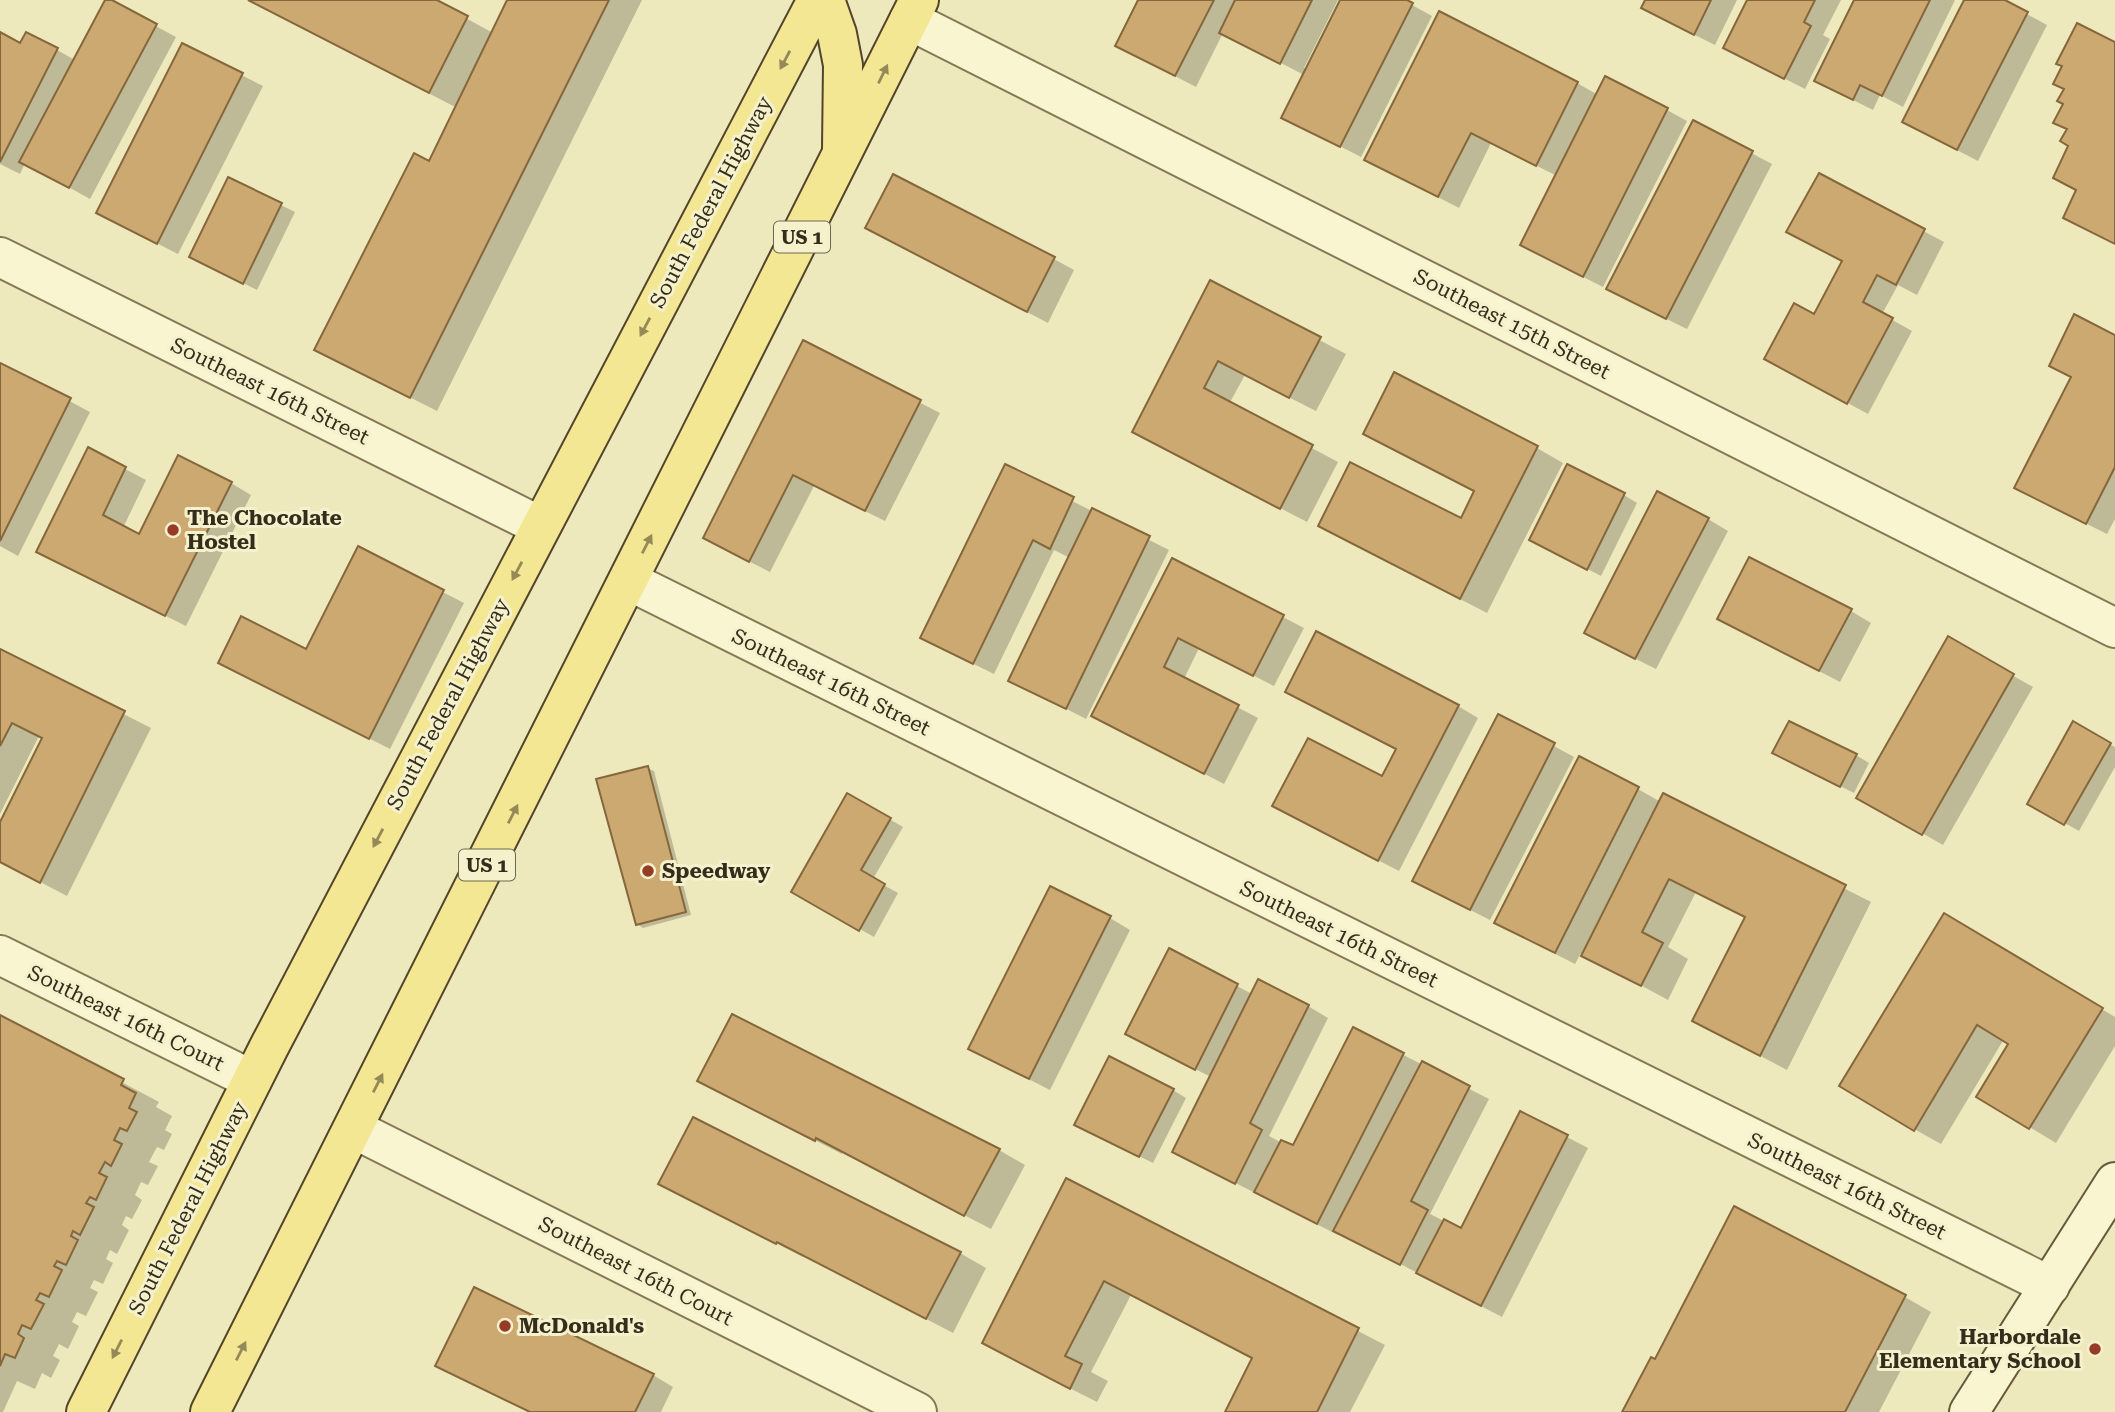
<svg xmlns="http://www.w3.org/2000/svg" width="2115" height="1412" viewBox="0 0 2115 1412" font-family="'Roboto Serif',serif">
<rect width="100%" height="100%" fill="#eee9bd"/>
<g fill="#0003">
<path d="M107,0L176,37L90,199L25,163L20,174L0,164V34L21,45L57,50L75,60Z"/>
<path d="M249,0H433L493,33L509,0H642L437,411L316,350L429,163L457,108Z"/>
<path d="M1140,0H1338L1304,68L1307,70L1342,0H1403L1432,16L1361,157L1283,117L1304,75L1223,33L1196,87L1138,57Z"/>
<path d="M1647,0H1737L1715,45L1663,19Z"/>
<path d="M1749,0H1841L1823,35L1830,39L1805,89L1725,48Z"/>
<path d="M1856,0H1955L1903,107L1880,95L1873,110L1837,92Z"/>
<path d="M1966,0H2001L2047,25L1978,161L1924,133Z"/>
<path d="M183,45L263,86L178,254L119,224Z"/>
<path d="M1577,83L1598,95L1667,110L1687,121L1603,287L1542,256L1557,176L1491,143L1459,208L1387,171Z"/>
<path d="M1693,122L1772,164L1687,329L1628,300Z"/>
<path d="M1819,175L1944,242L1917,295L1898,285L1882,314L1912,331L1868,414L1787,370L1844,261Z"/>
<path d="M229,179L295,212L257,290L205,264Z"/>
<path d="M867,228L1054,259L1074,270L1048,323Z"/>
<path d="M1211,283L1346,354L1316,411L1245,375L1229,404L1338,462L1307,522L1134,432Z"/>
<path d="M2115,337V519L2107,534L2037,499Z"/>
<path d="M804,343L940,413L885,521L814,486L770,572L725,549Z"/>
<path d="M0,364L90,412L18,556L0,546Z"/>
<path d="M1537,448L1563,463L1487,613L1346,540L1461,521Z"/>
<path d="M89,450L146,480L123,528L139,536L231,483L251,495L186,626L59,563Z"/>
<path d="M1005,467L1169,550L1086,719L1010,680L1070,558L1054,550L994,674L943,649Z"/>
<path d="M1624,495L1637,503L1601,576L1545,547Z"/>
<path d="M1708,519L1728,531L1656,669L1606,644Z"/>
<path d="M359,549L464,603L390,749L240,673L307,652Z"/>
<path d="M1173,560L1304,628L1274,686L1199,648L1184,679L1258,718L1224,784L1114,727Z"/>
<path d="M1851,611L1871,623L1840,682L1740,630Z"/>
<path d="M1948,639L2033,687L1943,845L1858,797Z"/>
<path d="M0,651L151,728L67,896L0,861V826L43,739L39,736L0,814Z"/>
<path d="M1458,706L1478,718L1399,871L1294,817L1383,779L1398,750Z"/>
<path d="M1499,716L1574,757L1490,920L1435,892Z"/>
<path d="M2074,724L2115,747V767L2079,831L2029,803Z"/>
<path d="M1856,755L1869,763L1854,793L1788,760Z"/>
<path d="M647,768L654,771L691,915L643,928L637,924Z"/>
<path d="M1638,789L1659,801L1664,796L1871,902L1787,1070L1694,1021L1746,918L1696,892L1668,947L1688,959L1668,1000L1581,953L1575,964L1516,934Z"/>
<path d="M848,795L903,827L873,879L898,893L874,937L794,892Z"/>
<path d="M1110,918L1130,930L1050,1090L991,1060Z"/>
<path d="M1970,930L2115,1017V1046L2056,1143L1978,1096L2010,1043L2004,1039L1941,1144L1914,1129Z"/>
<path d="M1169,950L1252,994L1308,1006L1328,1018L1269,1136L1282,1143L1293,1147L1353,1029L1489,1099L1430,1214L1462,1230L1521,1113L1588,1148L1502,1317L1339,1232L1338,1235L1174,1152L1211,1077L1147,1045Z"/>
<path d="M0,1017L159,1102L156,1107L172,1116L165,1130L172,1134L164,1150L157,1147L149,1162L158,1166L148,1185L141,1182L135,1195L142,1200L132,1219L126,1216L122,1225L129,1230L117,1254L110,1250L106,1259L113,1263L103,1284L94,1280L90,1288L98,1292L86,1316L77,1312L72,1322L79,1326L68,1349L59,1344L53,1356L60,1360L51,1378L42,1373L35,1389L17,1381L3,1412H0Z"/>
<path d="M1173,1090L1186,1098L1153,1163L1090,1132Z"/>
<path d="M726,1095L999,1150L1025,1165L991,1229L843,1152L842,1154Z"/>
<path d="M1067,1180L1385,1345L1350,1412H1227L1254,1359L1131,1295L1091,1372L1108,1381L1097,1402L1010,1358Z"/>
<path d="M687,1198L960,1253L986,1268L953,1333L804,1255L803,1257Z"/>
<path d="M1905,1297L1931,1312L1879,1412H1624Z"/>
<path d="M438,1365L653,1375L673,1387L661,1412H530Z"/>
</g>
<g fill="#cda972" stroke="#85673c" stroke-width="2">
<path d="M105,0H112L157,24L69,188L19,162Z"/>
<path d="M248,0H437L468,16L429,93Z"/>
<path d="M507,0H609L410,398L314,350L414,153L429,161Z"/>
<path d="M1138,0H1214L1175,76L1115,46Z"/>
<path d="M1235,0H1312L1280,64L1219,33Z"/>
<path d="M1340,0H1407L1413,3L1340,147L1281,118Z"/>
<path d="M1645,0H1711L1694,35L1641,8Z"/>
<path d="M1747,0H1815L1804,22L1811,26L1784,79L1723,48Z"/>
<path d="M1854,0H1930L1882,96L1860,85L1853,100L1814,81Z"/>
<path d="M1964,0H2005L2028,12L1957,150L1902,122Z"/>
<path d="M1439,11L1578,82L1536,166L1471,133L1438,197L1364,160Z"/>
<path d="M2077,23L2115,42V244L2063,218L2076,190L2053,178L2068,146L2060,141L2067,129L2053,123L2063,104L2057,101L2064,89L2053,84L2062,66L2056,64Z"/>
<path d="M0,32L20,43L26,32L58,48L0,162Z"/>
<path d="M182,43L243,73L157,244L96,213Z"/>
<path d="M1605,76L1668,108L1583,277L1520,245Z"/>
<path d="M1693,120L1753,151L1666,319L1606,289Z"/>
<path d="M1819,173L1925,229L1896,285L1877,275L1863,302L1893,318L1847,404L1764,359L1794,303L1814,314L1842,261L1786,232Z"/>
<path d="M893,174L1055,257L1027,312L865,228Z"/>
<path d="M228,177L282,203L243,284L189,257Z"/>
<path d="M1210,280L1321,337L1289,398L1218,361L1204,388L1313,445L1280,509L1132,432Z"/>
<path d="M2074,314L2115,335V467L2086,524L2014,488L2071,377L2049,366Z"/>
<path d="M803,340L921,400L865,511L793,475L749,562L703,538Z"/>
<path d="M0,363L71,398L0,541Z"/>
<path d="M1394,372L1538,446L1460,599L1318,526L1350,462L1461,518L1474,491L1363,434Z"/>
<path d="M88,447L126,467L103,515L139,534L178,455L232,482L165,616L36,552Z"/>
<path d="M1005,464L1074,497L1050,549L1033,540L973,664L920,638Z"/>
<path d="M1567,464L1625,493L1587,570L1529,540Z"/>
<path d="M1657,491L1709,518L1635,659L1584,633Z"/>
<path d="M1092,508L1150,536L1066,709L1008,681Z"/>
<path d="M358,546L444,590L369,739L218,663L241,616L306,649Z"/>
<path d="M1749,557L1852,609L1819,671L1717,619Z"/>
<path d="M1172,558L1284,615L1253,676L1178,638L1164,667L1239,705L1204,774L1091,716Z"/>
<path d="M1316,631L1459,705L1378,861L1272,806L1308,738L1382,776L1396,749L1285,692Z"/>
<path d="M1948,636L2014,674L1922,835L1856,798Z"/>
<path d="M0,649L125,711L40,883L0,862V822L42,738L12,723L0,746Z"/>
<path d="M1498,714L1555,743L1470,910L1412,881Z"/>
<path d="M1789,721L1857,754L1840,787L1772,753Z"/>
<path d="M2073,721L2111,743L2064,825L2027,804Z"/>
<path d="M1579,756L1639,787L1555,953L1494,923Z"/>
<path d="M648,766L686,912L636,925L596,779Z"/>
<path d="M847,793L891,818L861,870L885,884L859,931L791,892Z"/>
<path d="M1663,793L1846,885L1760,1056L1692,1021L1745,917L1669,879L1642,932L1663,943L1641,986L1581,956Z"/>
<path d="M1050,886L1111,916L1029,1079L968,1049Z"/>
<path d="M1944,913L2103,1008L2029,1129L1976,1097L2008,1044L1977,1025L1914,1131L1839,1086Z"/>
<path d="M1169,948L1238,984L1195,1070L1125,1034Z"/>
<path d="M1258,979L1309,1005L1250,1123L1262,1130L1235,1184L1172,1152Z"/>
<path d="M732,1014L1000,1149L964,1216L816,1138L815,1141L697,1081Z"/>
<path d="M0,1015L124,1079L121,1085L136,1093L129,1108L137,1112L127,1131L120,1128L114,1140L122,1144L111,1166L105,1162L99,1173L107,1177L96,1200L90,1197L86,1203L94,1207L80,1235L73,1231L71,1236L78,1240L66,1265L57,1261L54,1266L62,1270L49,1297L40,1293L36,1300L44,1304L31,1329L22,1325L18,1334L24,1338L15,1358L5,1354L0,1366Z"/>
<path d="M1353,1027L1404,1053L1317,1224L1254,1192L1281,1140L1293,1145Z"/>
<path d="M1109,1056L1174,1089L1139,1157L1074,1125Z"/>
<path d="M1422,1061L1470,1086L1411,1201L1428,1210L1400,1265L1333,1231Z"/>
<path d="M1520,1111L1568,1135L1481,1306L1416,1273L1444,1219L1461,1228Z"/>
<path d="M693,1117L961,1252L926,1319L777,1242L776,1244L658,1184Z"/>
<path d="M1066,1178L1359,1328L1317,1412H1225L1252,1358L1104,1281L1065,1356L1082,1364L1070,1389L982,1343Z"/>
<path d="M1734,1206L1906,1295L1845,1412H1622L1651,1357L1655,1359Z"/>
<path d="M474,1287L654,1374L635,1412H530L435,1366Z"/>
</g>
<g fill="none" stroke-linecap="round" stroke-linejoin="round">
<defs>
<g id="street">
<path d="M909,20L2115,628"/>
<path d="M0,257L540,526"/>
<path d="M629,581L2050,1286"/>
<path d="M0,955L252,1080"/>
<path d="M354,1129L917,1412"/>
</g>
<path id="secondary" d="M1969,1412L2115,1182"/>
<g id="primary">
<path d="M825,0L837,34L843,65L842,148"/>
<path d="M86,1412L269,1047L817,0"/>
<path d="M210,1412L919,0"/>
</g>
</defs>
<use href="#street" stroke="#867956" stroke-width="42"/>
<use href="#secondary" stroke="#67593a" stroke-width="42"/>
<use href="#primary" stroke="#53452b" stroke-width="42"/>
<use href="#street" stroke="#f9f5d0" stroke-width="38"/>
<use href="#secondary" stroke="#f9f5d0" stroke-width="38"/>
<use href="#primary" stroke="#f3e793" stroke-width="38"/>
</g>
<defs><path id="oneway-solid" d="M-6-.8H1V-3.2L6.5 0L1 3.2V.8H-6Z" transform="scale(1.75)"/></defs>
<g fill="#948a57">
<use href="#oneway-solid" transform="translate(785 60) rotate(118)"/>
<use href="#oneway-solid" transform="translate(883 74) rotate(-64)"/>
<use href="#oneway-solid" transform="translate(645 327) rotate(118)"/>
<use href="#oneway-solid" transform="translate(647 544) rotate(-63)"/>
<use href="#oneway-solid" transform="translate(517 571) rotate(118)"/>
<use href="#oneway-solid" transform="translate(513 814) rotate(-63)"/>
<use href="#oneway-solid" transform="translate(378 838) rotate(118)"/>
<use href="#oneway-solid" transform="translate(378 1083) rotate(-63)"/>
<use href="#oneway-solid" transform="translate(117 1349) rotate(117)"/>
<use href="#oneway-solid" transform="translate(241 1351) rotate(-63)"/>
</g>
<g fill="#953b26" stroke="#f5f1cd" stroke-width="2.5">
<circle cx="173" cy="530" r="7"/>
<circle cx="648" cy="871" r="7"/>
<circle cx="505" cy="1326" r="7"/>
<circle cx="2095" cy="1349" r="7"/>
</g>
<g text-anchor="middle" stroke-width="6" stroke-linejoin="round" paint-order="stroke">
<g fill="#f5f1cd" stroke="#6f6850" stroke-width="2">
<rect x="774" y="221.5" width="56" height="31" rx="5"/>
<rect x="459" y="849.5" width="56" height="31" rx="5"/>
</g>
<g font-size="19" font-weight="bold" fill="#352d1b">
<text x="802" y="244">US 1</text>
<text x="487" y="872">US 1</text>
</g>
<g font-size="21" fill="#352d1b" stroke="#f5f1cd">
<text transform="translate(711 202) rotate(-62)" y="7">South Federal Highway</text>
<text transform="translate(1512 324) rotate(27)" y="7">Southeast 15th Street</text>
<text transform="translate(270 391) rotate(26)" y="7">Southeast 16th Street</text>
<text transform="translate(831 682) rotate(26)" y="7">Southeast 16th Street</text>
<text transform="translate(448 704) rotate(-62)" y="7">South Federal Highway</text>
<text transform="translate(1339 934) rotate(26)" y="7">Southeast 16th Street</text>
<text transform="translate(126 1018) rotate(26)" y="7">Southeast 16th Court</text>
<text transform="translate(1847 1186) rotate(26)" y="7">Southeast 16th Street</text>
<text transform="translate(188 1208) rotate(-63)" y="7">South Federal Highway</text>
<text transform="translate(636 1271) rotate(27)" y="7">Southeast 16th Court</text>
</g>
<g font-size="21" font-weight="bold" fill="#352d1b" stroke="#f5f1cd" text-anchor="start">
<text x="187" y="525">The Chocolate<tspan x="187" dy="24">Hostel</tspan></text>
<text x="662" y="878">Speedway</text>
<text x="519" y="1333">McDonald's</text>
<text x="2081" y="1344" text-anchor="end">Harbordale<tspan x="2081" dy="24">Elementary School</tspan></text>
</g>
</g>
</svg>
